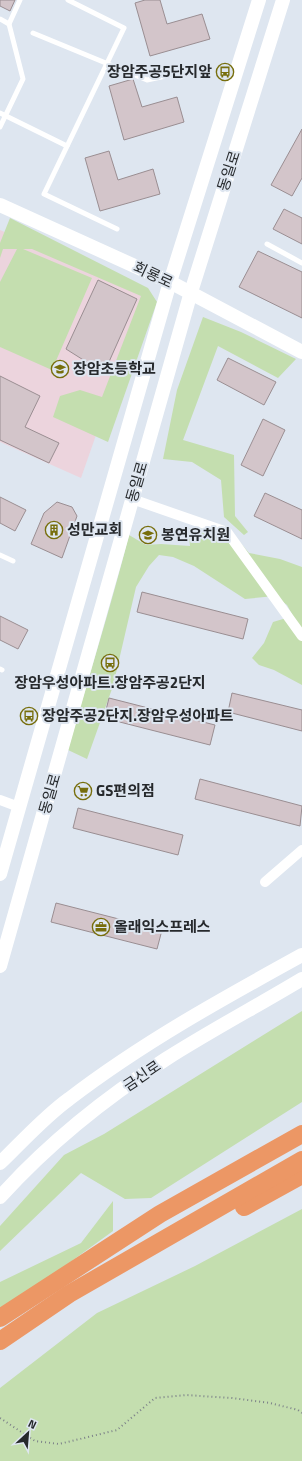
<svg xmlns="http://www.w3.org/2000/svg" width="302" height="1461" viewBox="0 0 302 1461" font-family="'Titillium Web','Noto Sans KR',sans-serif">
<rect width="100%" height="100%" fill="#dee6f0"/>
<path fill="#ecd4dd" d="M0,230L145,295L81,478L0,442Z"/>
<g fill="#c4deaf">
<path d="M10,218L148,288L157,302L108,442L53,417L60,396L80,390L102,397L141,296L32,249H23L92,278L52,370L0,347V282L17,249H3L0,258V243Z"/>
<path d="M203,317L241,332L296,359L278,378L218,346L183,440L234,455L235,516L248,532L244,535L224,517L221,480L192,462L163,459L177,390Z"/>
<path d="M188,528H228L249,553L280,559L302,567V685L274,670L259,665L252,658L264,643L273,622L293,616L287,605L275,596L245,599L194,566L173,557L159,555L149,566L136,587L113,686L87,759L68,750C88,678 111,607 129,535L146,545L161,544L190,546Z"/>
<path d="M302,1011V1102L151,1198L125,1199L81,1173L0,1251V1226L64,1155L104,1134Z"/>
<path d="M113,1201V1231L11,1305L0,1310V1282L81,1243Z"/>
<path d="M302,1209V1461H0V1388L97,1313L195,1266Z"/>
</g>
<g fill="#d3c5ca" stroke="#9a8e92">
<path d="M0,0H15L10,11L0,6Z"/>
<path d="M145,0H160L167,24L202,14L210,39L150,56L135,3Z"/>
<path d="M133,79L142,107L177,97L184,122L124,140L109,86Z"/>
<path d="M302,129V178L292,196L271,185Z"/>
<path d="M109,151L118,180L153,169L160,194L100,211L85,158Z"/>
<path d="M284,209L302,218V244L273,229Z"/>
<path d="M258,251L302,272V318L239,287Z"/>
<path d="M98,280L137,299L104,373L66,349Z"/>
<path d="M228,358L276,382L264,405L217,380Z"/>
<path d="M0,376L40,396L25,427L59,443L49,463L0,440Z"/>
<path d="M263,419L285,430L263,476L241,465Z"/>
<path d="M265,493L302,510V539L254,516Z"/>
<path d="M0,497L26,510L15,531L0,523Z"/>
<path d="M57,502L72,507L77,516L62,558L31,544L44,513Z"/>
<path d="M142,592L248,619L243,639L137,612Z"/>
<path d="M0,616L28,630L18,649L0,640Z"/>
<path d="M232,693L302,710V731L228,712Z"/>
<path d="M109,698L215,725L210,745L104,718Z"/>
<path d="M200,779L302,806L300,826L195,799Z"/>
<path d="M78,808L183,835L178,855L73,828Z"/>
<path d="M56,903L162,930L157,949L51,922Z"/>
</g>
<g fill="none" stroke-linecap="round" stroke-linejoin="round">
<path stroke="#7c8188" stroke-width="2" stroke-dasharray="1 3" stroke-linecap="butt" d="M0,1418L35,1441L59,1444L117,1430L155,1398L186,1395L232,1398L270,1403L298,1410L302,1413"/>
<g stroke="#fff" stroke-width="5">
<path d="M68,0L124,28L44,194L117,229"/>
<path d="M0,19L9,24L23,79L0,127"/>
<path d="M9,24L20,0"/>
<path d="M33,33L147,80L189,71"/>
<path d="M0,113L67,146"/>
<path d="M267,244L302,263"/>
<path d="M0,555L13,561"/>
<path d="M0,669L2,670"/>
</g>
<g stroke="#fff" stroke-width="10">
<path d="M132,499L227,532L302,636"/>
<path d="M0,800L19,807"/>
<path d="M265,882L302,850"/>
</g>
<g stroke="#fff" stroke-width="14">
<path d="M0,205L170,282L302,352"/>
<path d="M0,874L170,282L259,0"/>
<path d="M0,966L191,292L283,0"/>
<path d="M0,1163C22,1142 44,1117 69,1099C142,1043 222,999 302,955"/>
<path d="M0,1197C48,1144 105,1098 166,1059C210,1031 257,1006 302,979"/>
</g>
<g stroke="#ec9765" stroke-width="18">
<path d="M244,1207L302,1175"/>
<path d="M0,1318L160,1214L302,1134"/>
<path d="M0,1341L69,1294L302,1160"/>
</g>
</g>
<defs>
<symbol id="bus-ring" viewBox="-11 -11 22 22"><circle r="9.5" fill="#dee6f0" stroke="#776e0c" stroke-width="1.5"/><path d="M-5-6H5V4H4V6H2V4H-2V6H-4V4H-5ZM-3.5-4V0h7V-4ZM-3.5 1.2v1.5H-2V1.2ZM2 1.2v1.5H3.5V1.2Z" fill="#776e0c"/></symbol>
<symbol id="school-ring" viewBox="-11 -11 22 22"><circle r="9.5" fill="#dee6f0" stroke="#776e0c" stroke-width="1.5"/><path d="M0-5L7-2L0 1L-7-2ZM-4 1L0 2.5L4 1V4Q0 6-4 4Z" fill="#776e0c"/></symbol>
<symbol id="building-ring" viewBox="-11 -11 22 22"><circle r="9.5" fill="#dee6f0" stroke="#776e0c" stroke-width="1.5"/><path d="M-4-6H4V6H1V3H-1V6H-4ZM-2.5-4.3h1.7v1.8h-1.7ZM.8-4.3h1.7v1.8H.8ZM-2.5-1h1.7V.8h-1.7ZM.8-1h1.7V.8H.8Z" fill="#776e0c"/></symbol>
<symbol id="supermarket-ring" viewBox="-11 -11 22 22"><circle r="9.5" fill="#dee6f0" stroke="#776e0c" stroke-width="1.5"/><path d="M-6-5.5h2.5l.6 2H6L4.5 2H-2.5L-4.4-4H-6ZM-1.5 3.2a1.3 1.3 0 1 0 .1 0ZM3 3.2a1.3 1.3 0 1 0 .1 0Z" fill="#776e0c"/></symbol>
<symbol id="office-ring" viewBox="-11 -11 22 22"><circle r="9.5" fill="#dee6f0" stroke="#776e0c" stroke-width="1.5"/><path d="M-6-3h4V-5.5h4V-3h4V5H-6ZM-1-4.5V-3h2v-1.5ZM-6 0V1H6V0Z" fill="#776e0c"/></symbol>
</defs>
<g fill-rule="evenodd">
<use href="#bus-ring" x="215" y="62" width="20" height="20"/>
<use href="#school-ring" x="50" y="359" width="20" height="20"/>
<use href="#building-ring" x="44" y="520" width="20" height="20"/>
<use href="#school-ring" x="138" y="525" width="20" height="20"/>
<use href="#bus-ring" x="100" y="653" width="20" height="20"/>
<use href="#bus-ring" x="19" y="706" width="20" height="20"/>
<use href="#supermarket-ring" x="73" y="781" width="20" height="20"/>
<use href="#office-ring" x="91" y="917" width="20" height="20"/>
</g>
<g text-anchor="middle" stroke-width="4" stroke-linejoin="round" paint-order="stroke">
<g font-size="15" font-weight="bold" fill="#26292c" stroke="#dee6f0" text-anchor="start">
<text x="212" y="77" text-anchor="end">장암주공5단지앞</text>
<text x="73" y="374">장암초등학교</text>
<text x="67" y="535">성만교회</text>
<text x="161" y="540">봉연유치원</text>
<text x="110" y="688" text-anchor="middle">장암우성아파트.장암주공2단지</text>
<text x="42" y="721">장암주공2단지.장암우성아파트</text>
<text x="96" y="796">GS편의점</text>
<text x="114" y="932">올래익스프레스</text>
</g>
<g font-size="15" fill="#26292c" stroke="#dee6f0">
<text transform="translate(229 171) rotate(-72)" y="5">동일로</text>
<text transform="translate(153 275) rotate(25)" y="5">회룡로</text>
<text transform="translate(137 482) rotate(-74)" y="5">동일로</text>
<text transform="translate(50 794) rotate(-74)" y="5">동일로</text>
<text transform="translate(142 1076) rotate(-34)" y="5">금신로</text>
</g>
</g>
<g transform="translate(28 1433) rotate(26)" stroke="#dee6f0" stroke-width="3" paint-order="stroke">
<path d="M0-3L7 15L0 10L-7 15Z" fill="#26292c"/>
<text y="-6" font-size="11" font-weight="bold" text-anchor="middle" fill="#26292c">N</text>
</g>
</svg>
